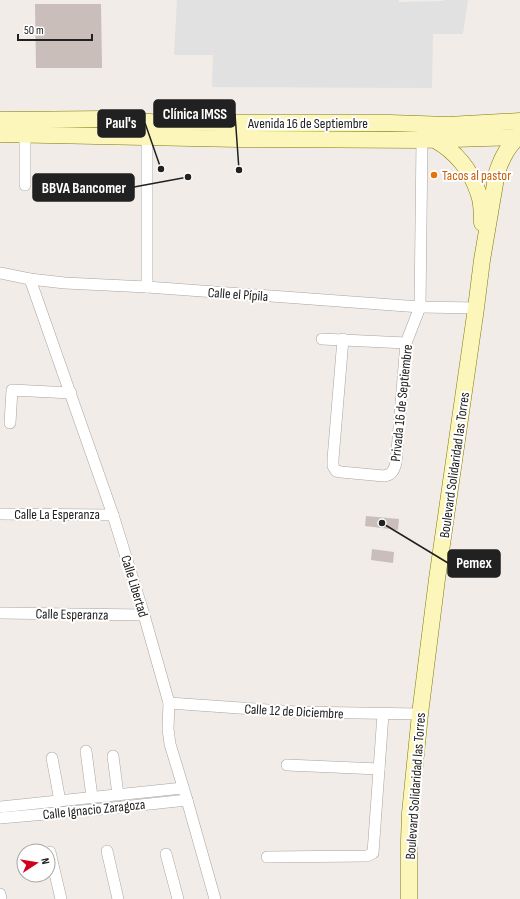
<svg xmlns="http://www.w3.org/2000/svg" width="520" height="899" viewBox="0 0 520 899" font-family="'Sofia Sans Condensed',sans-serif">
<rect width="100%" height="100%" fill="#f1ece7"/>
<path fill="#e1e1e1" d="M177,0H399V2L443,1L444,0H468L463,34H433L432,88L212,87L213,55H174Z"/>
<g fill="#c9beba">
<path d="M35,4H101L102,68H36Z"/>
<path d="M366,516L399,519L398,530L365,526Z"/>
<path d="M372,549L394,552L393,563L371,560Z"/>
</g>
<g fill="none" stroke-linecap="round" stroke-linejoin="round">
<defs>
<g id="minor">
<path d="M25,134V185"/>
<path d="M147,138V287"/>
<path d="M0,273L30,279L65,283L147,287L420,307L476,308"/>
<path d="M30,279L113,515L144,615L169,703L168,729L170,744L187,800L215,899"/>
<path d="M322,339L406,343"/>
<path d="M343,339L333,459V466L336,471L341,472L384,476C392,475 394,470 396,463L406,343L420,307L422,140"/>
<path d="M10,423L12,390L71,393"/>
<path d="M0,514L113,515"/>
<path d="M0,613L144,615"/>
<path d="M169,703L297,712L420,714"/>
<path d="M86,751L92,797"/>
<path d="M113,756L118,795"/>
<path d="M52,758L60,801"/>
<path d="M287,765L379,769"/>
<path d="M0,807L183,788"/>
<path d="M0,818L103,809L187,800"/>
<path d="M107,851L118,899"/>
<path d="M50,852L61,899"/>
<path d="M166,854L178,899"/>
<path d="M267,857L367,856L373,853L383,714"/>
<path d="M0,894L1,899"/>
</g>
<g id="secondary">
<path d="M0,120L106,119L151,122L220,123H390L448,125L520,121"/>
<path d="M0,134L238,139L422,140L520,137"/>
<path d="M435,140C455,151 471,170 478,192C482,201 482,212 482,223"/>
<path d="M409,899V841L410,813L420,714L437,579L476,308L482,260L497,172C503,155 508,147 520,134"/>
</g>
</defs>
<use href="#minor" stroke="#a5a5a5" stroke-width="12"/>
<use href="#secondary" stroke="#7f7b00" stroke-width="17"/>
<use href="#minor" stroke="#fff" stroke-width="11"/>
<use href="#secondary" stroke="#fcf6ba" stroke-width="16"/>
</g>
<circle fill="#e8710a" stroke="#fff" stroke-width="1.5" cx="434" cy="175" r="4"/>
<g text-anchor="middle" stroke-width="4" stroke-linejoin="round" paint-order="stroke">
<g font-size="14" fill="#212121" stroke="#fff">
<text x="308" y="128">Avenida 16 de Septiembre</text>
<text transform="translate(238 294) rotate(4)" y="5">Calle el Pípila</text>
<text transform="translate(401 403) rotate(-84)" y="5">Privada 16 de Septiembre</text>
<text transform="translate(454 465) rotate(-82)" y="5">Boulevard Solidaridad las Torres</text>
<text x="57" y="519">Calle La Esperanza</text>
<text transform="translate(135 586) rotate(73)" y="5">Calle Libertad</text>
<text transform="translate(72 614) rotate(1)" y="5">Calle Esperanza</text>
<text transform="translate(294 711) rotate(3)" y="5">Calle 12 de Diciembre</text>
<text transform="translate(415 786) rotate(-86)" y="5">Boulevard Solidaridad las Torres</text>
<text transform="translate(94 809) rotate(-6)" y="5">Calle Ignacio Zaragoza</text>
</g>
<g font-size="14" fill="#c56008" stroke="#fff" text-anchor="start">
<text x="442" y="180">Tacos al pastor</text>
</g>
</g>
<path fill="none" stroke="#212121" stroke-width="1.5" d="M239 170L235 114M161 169L145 123M188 177L134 187M382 523L448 563"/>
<g fill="#212121" stroke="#fff" stroke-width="1.5">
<circle cx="239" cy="170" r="4"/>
<circle cx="161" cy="169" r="4"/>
<circle cx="188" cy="177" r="4"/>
<circle cx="382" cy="523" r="4"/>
</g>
<g fill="#212121" stroke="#212121" stroke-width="1.5">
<rect x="154" y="100" width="81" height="27" rx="4"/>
<rect x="98" y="110" width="47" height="27" rx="4"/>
<rect x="33" y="174" width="101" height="27" rx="4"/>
<rect x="448" y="550" width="52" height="27" rx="4"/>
</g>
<g font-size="15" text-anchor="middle" font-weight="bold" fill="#fff">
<text x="195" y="119">Clínica IMSS</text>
<text x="121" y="128">Paul's</text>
<text x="84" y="193">BBVA Bancomer</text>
<text x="474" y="568">Pemex</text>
</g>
<g transform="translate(36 863) rotate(78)"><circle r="19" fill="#ffffff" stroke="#a6a6a6"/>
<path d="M0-3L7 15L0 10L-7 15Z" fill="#d1001d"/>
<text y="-6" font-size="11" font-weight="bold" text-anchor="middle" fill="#212121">N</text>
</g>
<path d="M18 34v6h74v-6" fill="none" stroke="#212121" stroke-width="2"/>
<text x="24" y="34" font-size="12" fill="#212121" stroke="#ffffff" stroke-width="3" paint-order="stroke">50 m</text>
</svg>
